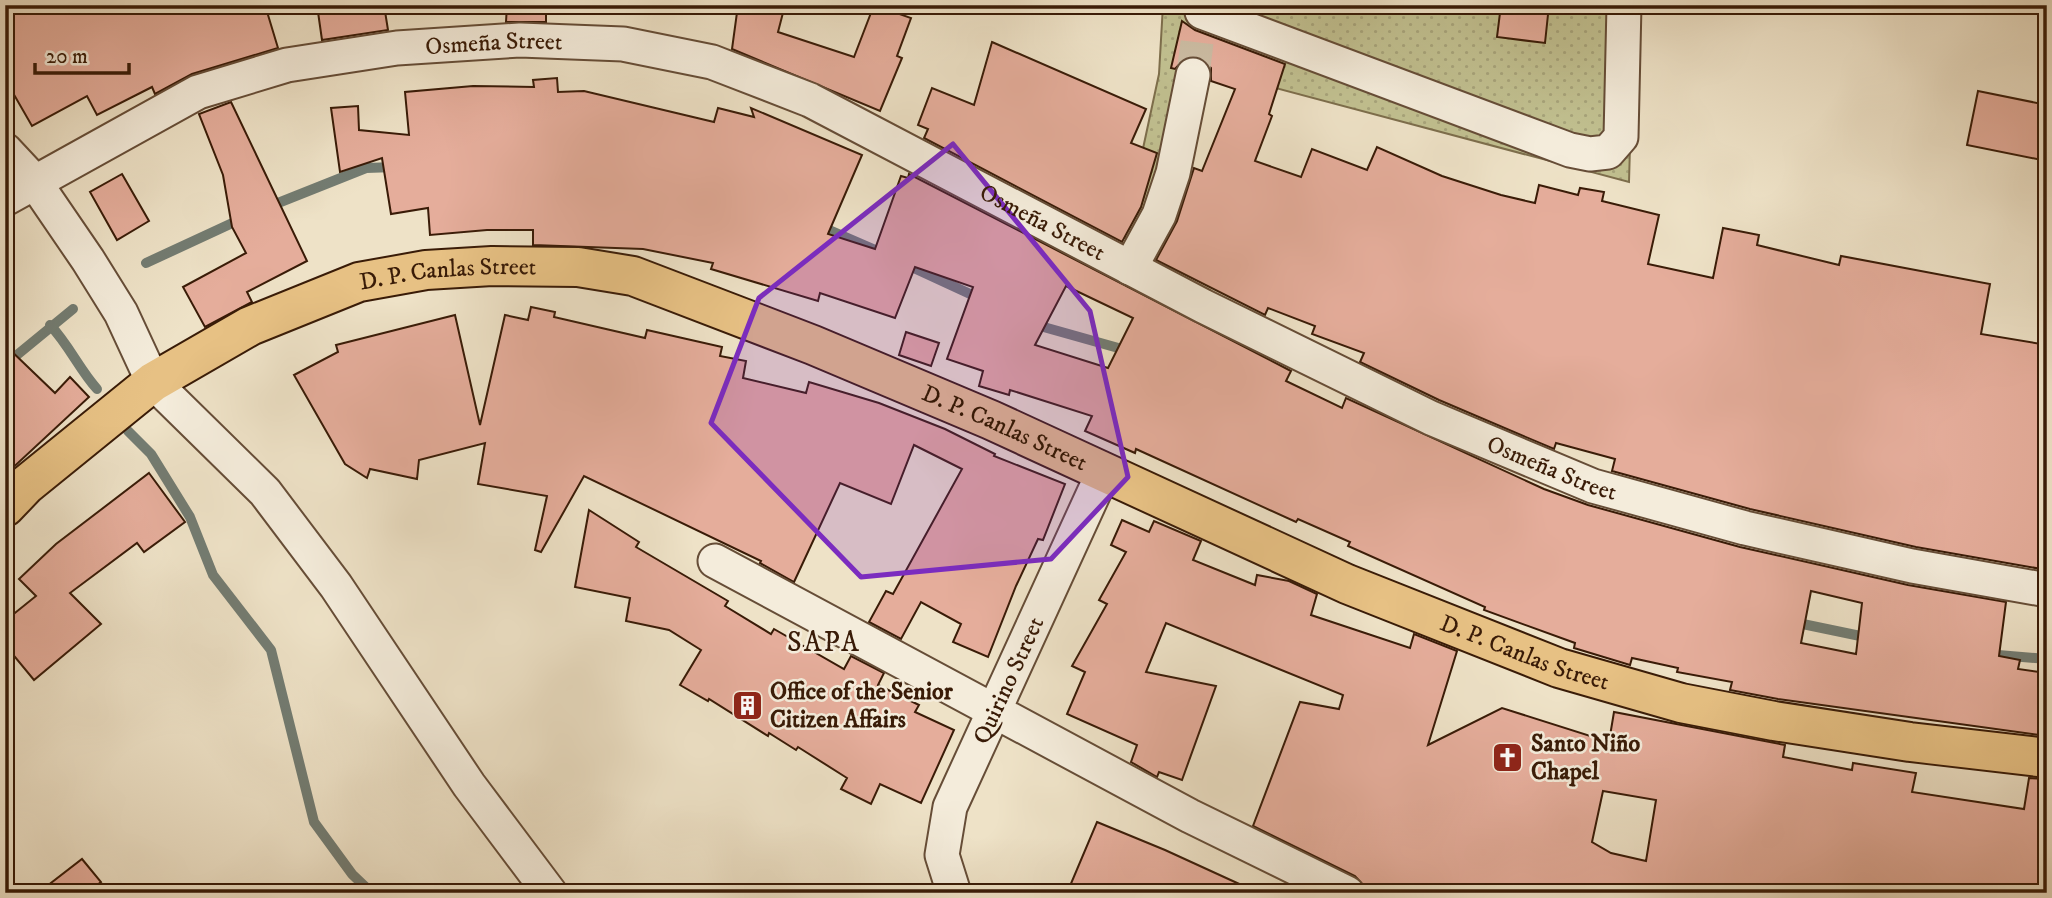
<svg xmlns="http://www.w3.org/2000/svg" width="2052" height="898" viewBox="0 0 2052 898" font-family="'IM FELL DW Pica',serif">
<defs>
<pattern id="grass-dots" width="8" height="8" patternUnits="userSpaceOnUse" patternTransform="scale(1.75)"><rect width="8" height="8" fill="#c1c090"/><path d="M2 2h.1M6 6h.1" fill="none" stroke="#a7a47b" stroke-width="1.8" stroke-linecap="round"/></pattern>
</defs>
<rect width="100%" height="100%" fill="#eee2c7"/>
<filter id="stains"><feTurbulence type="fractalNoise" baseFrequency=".00286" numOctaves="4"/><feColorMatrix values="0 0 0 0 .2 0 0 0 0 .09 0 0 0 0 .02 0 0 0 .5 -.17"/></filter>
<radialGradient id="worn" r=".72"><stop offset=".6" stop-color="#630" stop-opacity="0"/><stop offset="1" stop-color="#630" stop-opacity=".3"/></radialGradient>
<path fill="url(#grass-dots)" stroke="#7d6e4c" stroke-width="2" d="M1163,5H1634L1629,182L1204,69L1148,247L1124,237L1159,74Z"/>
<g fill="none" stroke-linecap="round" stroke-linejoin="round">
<g stroke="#737c72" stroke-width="10">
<path d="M268,207L366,168L395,167"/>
<path d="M820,226L880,252"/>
<path d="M146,263L241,219"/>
<path d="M903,263L981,299"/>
<path d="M1033,324L1129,351"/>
<path d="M50,325C69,345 79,369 97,389"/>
<path d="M6,364L73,309"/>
<path d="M128,431L151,454L190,517L213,575L271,650L314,822L352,874L372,893"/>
<path d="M1793,622L1870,638"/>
<path d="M1986,654L2047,659"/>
</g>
</g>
<g fill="#e5ad9b" stroke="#391b07" stroke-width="2" fill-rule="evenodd">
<path d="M5,5H265L278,48L192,74L155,94L152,87L97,115L87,96L32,126L5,79Z"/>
<path d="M317,5H384L388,30L322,40Z"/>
<path d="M507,5H546V22H506Z"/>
<path d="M738,5H785L778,32L854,57L874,5L911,18L897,56L902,58L880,111L732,49Z"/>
<path d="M1501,5H1549L1545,43L1497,37Z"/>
<path d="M1182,21L1195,30L1285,64L1269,114L1272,116L1255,161L1301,177L1312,149L1367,170L1377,147L1442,176L1501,195L1535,203L1539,185L1578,195L1580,188L1604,192L1602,201L1659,215L1648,264L1713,278L1723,228L1759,235L1757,245L1839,265L1841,256L1990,284L1981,334L2047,345V570L1916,547L1750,509L1612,471L1615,459L1556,443L1554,449L1439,400L1360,362L1364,353L1312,334L1315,326L1268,308L1265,315L1156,260L1177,221L1194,168L1202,171L1235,89L1211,81V68L1197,56L1186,57L1175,69L1171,68Z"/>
<path d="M992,42L1146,109L1131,143L1157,153L1141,207L1122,242L924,138L928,129L918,125L932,88L974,105Z"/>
<path d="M557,78L558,92L584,91L714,122L718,108L754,117L751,108L862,155L828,234L875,249L901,176L908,178L909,174L1291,371L1286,381L1342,408L1346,398L1544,489L1588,505L1740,547L1908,585L2006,602L1999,656L2020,660L2018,669L2047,673V736L1778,699L1730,690L1732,682L1677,672L1678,668L1632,658L1630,665L1574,648L1575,643L1484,610L1485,607L1348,546L1350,542L1298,519L1296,522L1136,449L1135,453L1085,431L1092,416L1010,390L1009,395L979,386L983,371L947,359L973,287L915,267L895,318L820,293L818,301L711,269L713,263L643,249L533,245V230H487L430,235L428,208L391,214L382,158L340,172L331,108L358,106L359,130L409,135L405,92L473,86L534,87L533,80ZM1066,286L1133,318L1108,368L1035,345ZM1811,591L1862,603L1856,654L1801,643Z"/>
<path d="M1978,91L2047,105V161L1967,145Z"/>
<path d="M231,102L307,261L247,292L252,302L205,327L183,287L246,253L232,227L223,175L199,114Z"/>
<path d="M122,174L149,221L117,240L90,192Z"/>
<path d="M531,307L555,312L554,317L645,338L647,330L722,347L720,356L746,361L743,378L806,393L809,382L879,403L945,429L995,454L994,456L1065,484L1043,540L1038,539L1016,586L988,657L953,642L961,624L921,602L901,639L869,622L886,591L893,594L962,469L914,445L891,504L840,483L794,582L760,563L761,561L584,476L541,552L535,550L547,496L478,484L485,443L419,460L417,479L370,469L367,478L345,464L294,375L338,352L336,345L455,315L480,425L505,315L528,320Z"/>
<path d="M906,332L939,343L931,366L899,355Z"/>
<path d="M5,345L55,393L70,377L89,397L5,475Z"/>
<path d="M149,473L185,522L144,552L137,543L70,593L101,624L34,680L5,645V621L36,596L19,579L56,544Z"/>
<path d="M589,510L639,542L636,547L728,601L725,606L771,634L774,629L844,669L851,656L884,673L878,685L919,705L915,712L954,730L921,803L880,784L871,804L841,789L847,778L798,747L796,750L769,733L768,736L709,699L708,701L680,685L701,650L669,630L626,621L630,598L575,587Z"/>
<path d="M1122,520L1149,532L1154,521L1201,541L1193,560L1255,585L1257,575L1289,581L1317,594L1311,615L1410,648L1414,634L1457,651L1428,745L1502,708L1609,742L1614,712L1785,745L1783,757L1852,770L1853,763L1916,773L1912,792L2024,809L2029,778L2047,779V893L2013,889V893H1964L1929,888L1928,893H1381L1365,887L1355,876L1253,826L1300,702L1339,709L1343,695L1166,623L1146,672L1216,686L1182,780L1159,772L1157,777L1131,762L1137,745L1067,714L1085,672L1072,666L1107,604L1099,600L1126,552L1111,545ZM1603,791L1656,800L1646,861L1611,853L1592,842Z"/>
<path d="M1097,822L1165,850L1259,893H1067Z"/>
<path d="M82,859L101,882L87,893H38Z"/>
</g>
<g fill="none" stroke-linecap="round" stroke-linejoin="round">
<path stroke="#cabaa1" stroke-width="33" stroke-dasharray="33 17" stroke-linecap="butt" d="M1193,75L1199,26"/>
<defs>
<g id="minor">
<path d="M1202,12L1570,150L1590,154L1608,152L1621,137L1624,5"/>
<path d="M5,150L34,181L88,260L121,313L153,382L265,492L336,586L469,785L550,893"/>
<path id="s1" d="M5,199L198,92L287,65L397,48L520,40L623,44L712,62L810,100L1203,306L1431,418L1593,486L1745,528L1912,566L2047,590"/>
<path d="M1130,268L1159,215L1173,173L1193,75"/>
<path d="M715,561L1190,816L1347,893"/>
<path id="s2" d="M954,893L942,855L950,807L1103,473"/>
</g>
<g id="major">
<path id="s3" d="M5,507L26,485L153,382L250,326L359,282L426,270L492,266L578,267L633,276L813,345L991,420L1347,584L1559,668L1681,703L1774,721L1910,742L2047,758"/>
</g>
</defs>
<use href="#minor" stroke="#664d37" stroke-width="37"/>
<use href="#major" stroke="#391b07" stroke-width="42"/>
<use href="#minor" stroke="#f4ecdb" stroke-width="33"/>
<use href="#major" stroke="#e7c184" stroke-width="38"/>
</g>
<path fill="#7b2cbf" fill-opacity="0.2" stroke="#7b2cbf" stroke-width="5" stroke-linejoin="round" d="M953,144L1090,311L1128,477L1051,559L861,577L711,423L759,298Z"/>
<defs>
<symbol id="building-square" viewBox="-11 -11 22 22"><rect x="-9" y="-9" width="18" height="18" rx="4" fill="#8f2418" stroke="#f4ecdb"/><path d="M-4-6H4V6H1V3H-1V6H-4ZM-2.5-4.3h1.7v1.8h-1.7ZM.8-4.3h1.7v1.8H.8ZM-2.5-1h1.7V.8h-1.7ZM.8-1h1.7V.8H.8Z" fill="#fff"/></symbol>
<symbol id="church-square" viewBox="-11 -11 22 22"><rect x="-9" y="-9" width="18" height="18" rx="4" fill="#8f2418" stroke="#f4ecdb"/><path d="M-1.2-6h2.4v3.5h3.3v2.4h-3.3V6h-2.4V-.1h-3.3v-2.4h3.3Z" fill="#fff"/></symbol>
</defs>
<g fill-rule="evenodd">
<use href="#building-square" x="730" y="688" width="35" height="35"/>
<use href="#church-square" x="1490" y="740" width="35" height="35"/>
</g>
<g text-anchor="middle" stroke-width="5" stroke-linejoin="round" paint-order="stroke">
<g font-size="24" fill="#391b07" stroke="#f4ecdb">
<text dy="8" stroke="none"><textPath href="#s1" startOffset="522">Osmeña Street</textPath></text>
<text dy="8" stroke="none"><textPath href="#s1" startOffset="1110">Osmeña Street</textPath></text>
<text dy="8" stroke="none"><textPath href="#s3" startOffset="513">D. P. Canlas Street</textPath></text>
<text dy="8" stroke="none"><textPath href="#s3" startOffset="1101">D. P. Canlas Street</textPath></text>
<text dy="8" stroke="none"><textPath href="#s1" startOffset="1676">Osmeña Street</textPath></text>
<text dy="8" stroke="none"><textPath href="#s3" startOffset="1668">D. P. Canlas Street</textPath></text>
<text dy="8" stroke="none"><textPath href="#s2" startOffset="228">Quirino Street</textPath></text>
</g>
<g font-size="24" font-weight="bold" fill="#391b07" stroke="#f4ecdb" text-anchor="start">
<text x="770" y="699">Office of the Senior<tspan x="770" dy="28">Citizen Affairs</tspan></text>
<text x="1531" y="751">Santo Niño<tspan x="1531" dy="28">Chapel</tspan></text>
</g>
<g font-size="28" letter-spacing="2" fill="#391b07" stroke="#f4ecdb">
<text x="824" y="651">SAPA</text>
</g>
</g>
<rect width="2052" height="898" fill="none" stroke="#eee2c7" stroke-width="28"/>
<rect x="7" y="7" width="2038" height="884" fill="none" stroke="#391b07" stroke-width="3.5"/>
<rect x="14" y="14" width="2024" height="870" fill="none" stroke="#391b07" stroke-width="2"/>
<path d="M35 63v10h94v-10" fill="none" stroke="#391b07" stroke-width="3.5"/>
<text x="46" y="63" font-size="21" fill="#391b07" stroke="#f4ecdb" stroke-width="5" paint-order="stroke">20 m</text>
<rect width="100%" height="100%" filter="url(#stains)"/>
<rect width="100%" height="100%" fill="url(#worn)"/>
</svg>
